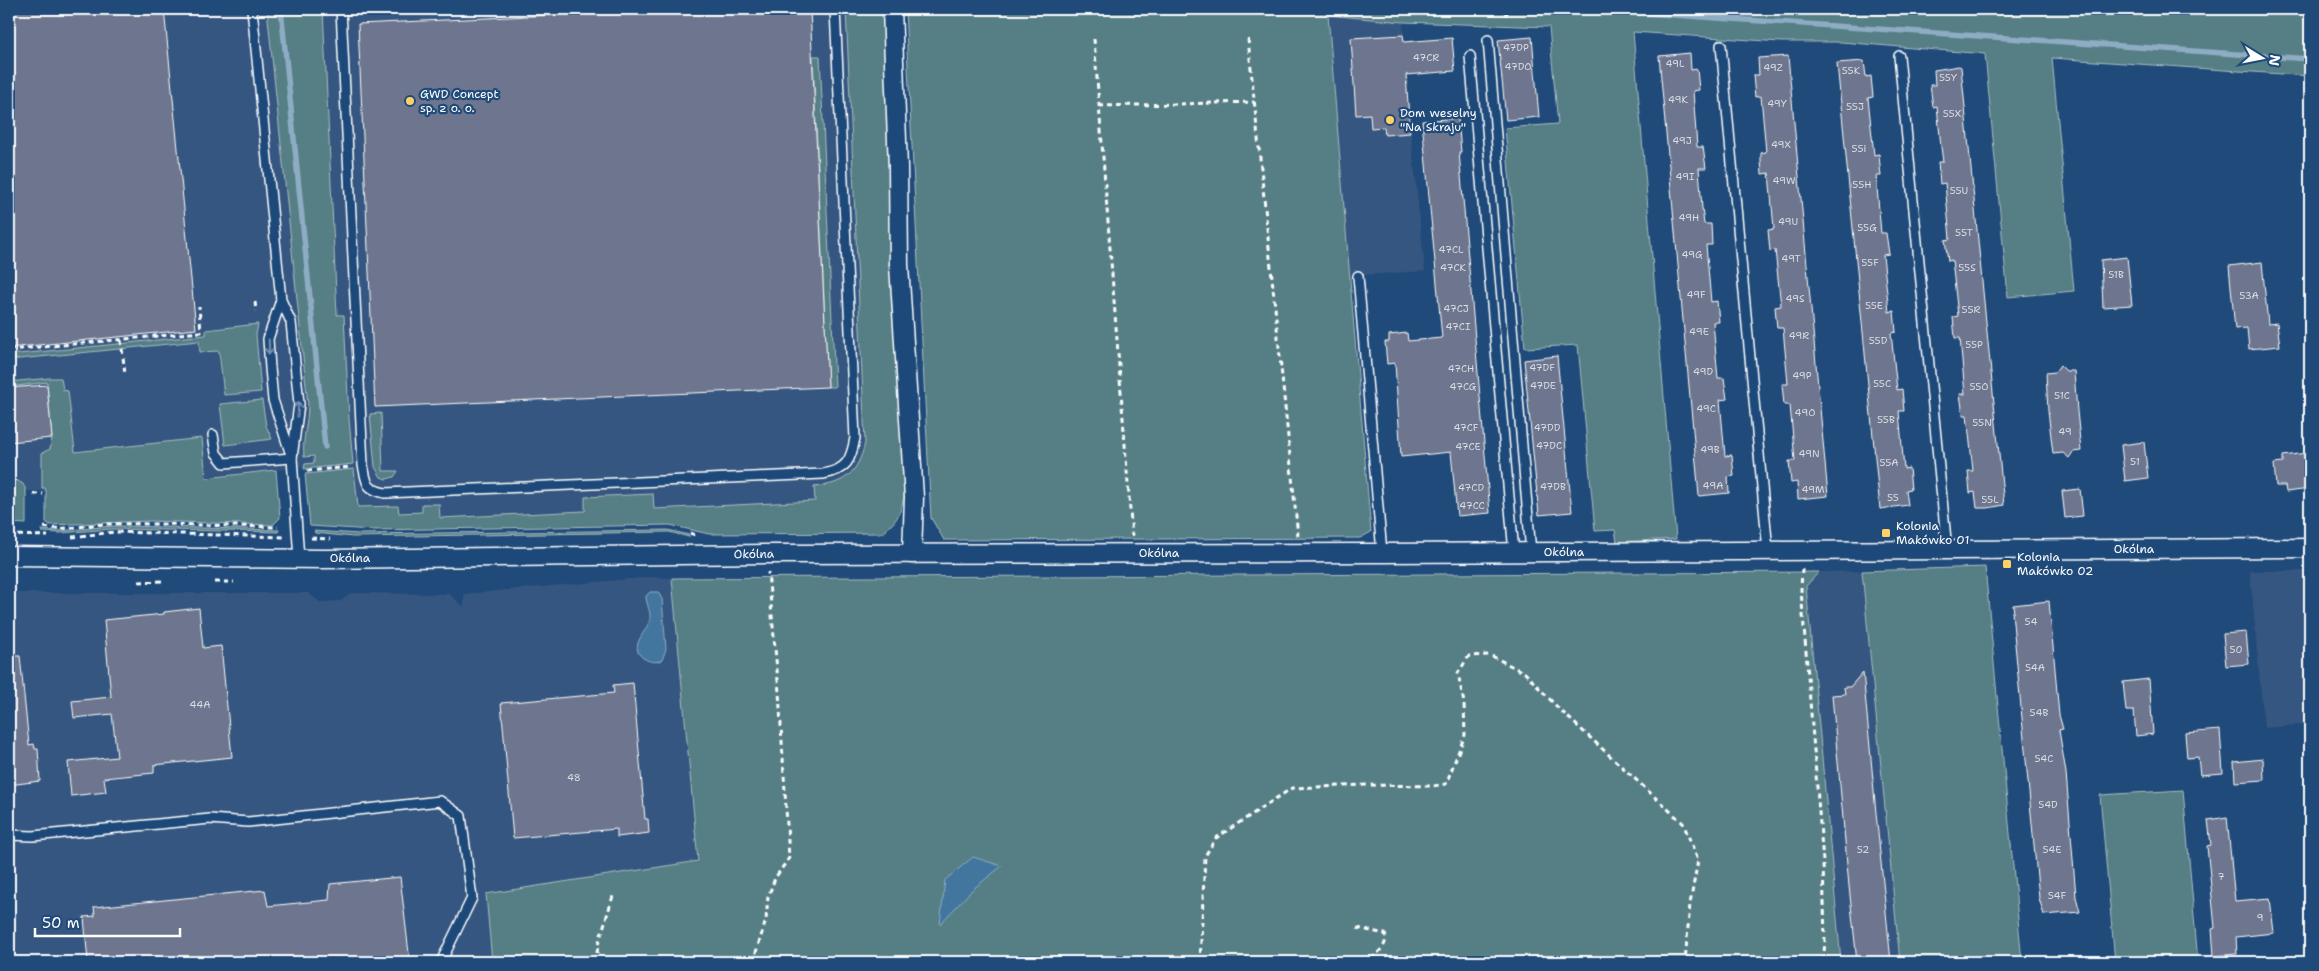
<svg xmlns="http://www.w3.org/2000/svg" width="2319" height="971" viewBox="0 0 2319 971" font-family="'Shantell Sans',sans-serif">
<rect width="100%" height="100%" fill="#1f4a7a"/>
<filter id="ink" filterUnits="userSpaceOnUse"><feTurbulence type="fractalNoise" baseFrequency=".02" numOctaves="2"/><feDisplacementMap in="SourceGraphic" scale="10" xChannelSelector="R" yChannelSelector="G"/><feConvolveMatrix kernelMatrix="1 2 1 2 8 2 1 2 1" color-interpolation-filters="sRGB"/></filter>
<g filter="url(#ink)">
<g fill="#365780">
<path d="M9,9H875L895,518L324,520L318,466L46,491H9Z"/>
<path d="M1328,15L1403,22L1410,125L1425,271L1350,276Z"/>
<path d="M1862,571L1900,962H1841L1806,586L1819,572Z"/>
<path d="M2250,571H2310V724L2264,728Z"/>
<path d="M652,577L672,578L698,861L487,894L492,962H18L9,872V593H308L320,602L341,601L351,593L449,594L464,607V594Z"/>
</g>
<g fill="#557e85" stroke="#aabec2">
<path d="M267,9H323L337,315H344L349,419L353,464L304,469L305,464L314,463V456L304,457C302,439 308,424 308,405Z"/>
<path d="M846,9H883L893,299L905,491C901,512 899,520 882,533L709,534L670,525L372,530L310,526L305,474L354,469L358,507L398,506L399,513L422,512V504H439L440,518L585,511V497L653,494L654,509L815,501L814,487C845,484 858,473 865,443Z"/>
<path d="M905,9H2310V76L2052,58L2074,291L2008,297L1985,54L1841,42H1781L1633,32L1676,539L1617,542L1615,530L1595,531L1578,345L1525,348L1505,128L1558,124L1549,27L1403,22L1328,15L1371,532L1360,538L944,540L931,518Z"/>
<path d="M813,56H820L835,387H828Z"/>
<path d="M258,324L256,335L261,392L224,395L219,351L200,352L199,341L9,360V355L206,335V330Z"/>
<path d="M50,378H61L63,390L68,391L75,452L202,438L206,478L276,470L280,518L273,525L150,521L50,525L46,522V491L45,488H42V453L50,449L52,438L47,382L9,387V382Z"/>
<path d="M262,400L266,426L272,439L225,445L220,404Z"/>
<path d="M381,413L383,471H398L394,477L386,479L381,477L375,467L370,414Z"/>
<path d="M16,480L23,484L26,490V524L9,523V481Z"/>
<path d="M113,526H122L279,530L278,532L112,529L60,533L42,532L41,530L59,531Z"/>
<path d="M668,530L689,535V537L669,532L353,537L315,533L314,531L359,534Z"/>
<path d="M1985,567L2022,962H1900L1862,571Z"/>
<path d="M1819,572L1806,586L1841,962H492L486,894L698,861L672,578Z"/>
<path d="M2183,790L2198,962H2115L2100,795Z"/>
</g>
<g fill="#42769f" stroke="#8eadc5">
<path d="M650,592H658L662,599L666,649L662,660C655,663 650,662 643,658C628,646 647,632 650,619C651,611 646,604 646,596Z"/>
<path d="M973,857L1002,866L973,889L940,924L945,880Z"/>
</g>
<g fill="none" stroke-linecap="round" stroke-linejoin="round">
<g stroke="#8eadc5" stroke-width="5.5">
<path d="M281,9L325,447"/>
<path d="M1587,9L2310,59"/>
</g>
</g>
<g fill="#6d768e" stroke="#fff">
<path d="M9,9H164L196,329L9,348Z"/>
<path d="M681,9H810L828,387L375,407L358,24Z"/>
<path d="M1403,35L1404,42L1452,38L1455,71L1406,75L1410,133L1385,135L1384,127L1371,128L1370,114L1356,115L1351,38Z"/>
<path d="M1532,37L1539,117L1506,120L1498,40Z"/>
<path d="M1690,53L1691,70L1697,69L1699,90L1693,91L1697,147H1703L1706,168H1699L1702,208L1704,224H1711L1712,245H1706L1711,302L1717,301L1719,322H1713L1718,378H1724L1727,399L1720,400L1725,456L1732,455L1734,476L1728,477L1729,493L1699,496L1659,56Z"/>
<path d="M1788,56L1828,496L1798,499L1797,482L1791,483L1789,461H1795L1790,405H1784L1782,384H1788L1783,328H1777L1775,307L1781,306L1775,250L1770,251L1768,230L1774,229L1769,173L1762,174L1761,161V153L1766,152L1761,96L1755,97L1753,75H1759L1758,58Z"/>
<path d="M1864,61L1866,77L1871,76L1873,97L1868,98L1874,155L1879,154L1880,166L1881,176H1876L1881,233H1886L1889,254L1883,255L1889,312L1894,311L1896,332L1891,333L1897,390L1902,389L1904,411H1899L1904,469L1909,468L1911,489L1906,490L1908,505L1880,509L1837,63Z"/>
<path d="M1959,66L1961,67L2004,505L1988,508H1977L1975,492L1970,493L1968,471H1973L1967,415H1963L1960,394H1965L1960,338H1955L1953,317L1958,316L1952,260L1948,261L1945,240L1950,239L1945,183L1940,184L1938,162H1943L1941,147L1937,106L1933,107L1930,85H1935L1934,70Z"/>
<path d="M1458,118L1461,152H1459L1490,513L1457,516L1451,452L1401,457L1395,363L1387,364L1385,342H1389V335L1407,333L1408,341L1442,338L1422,121Z"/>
<path d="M2127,257L2132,305L2103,307L2101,260Z"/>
<path d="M2262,262L2268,324L2277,323L2280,346L2249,349L2247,328L2235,329L2229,266Z"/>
<path d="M1557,356L1572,512L1539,515L1524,360Z"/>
<path d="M2060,365L2066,371H2074L2077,411L2081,451L2073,452L2069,458L2063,453L2053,454L2048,411L2046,373L2055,372Z"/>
<path d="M47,385L52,438L9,442V388Z"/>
<path d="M2144,442L2148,478L2125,481L2121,445Z"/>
<path d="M2307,453V458L2310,457V489L2286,492L2285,486H2276L2274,464L2283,463V456Z"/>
<path d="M2080,489L2083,516L2065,518L2062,491Z"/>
<path d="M2049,601L2059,715L2063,729L2059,730L2066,773L2076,897L2080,912L2044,915L2039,898L2012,612H2014L2013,605Z"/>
<path d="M199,608L203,648L221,646L232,757L154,765V773L104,778L106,792L71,796L68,762L117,757L112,714L74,718L72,701L111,697L104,620L164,614V612Z"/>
<path d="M2246,632L2249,664L2226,666L2223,634Z"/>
<path d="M9,656H20L29,745L34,744L35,749H38L40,781L9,785Z"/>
<path d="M1863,672L1876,813L1891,962H1857L1849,886L1832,695L1845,694L1844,687H1850Z"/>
<path d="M2149,679L2153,734L2136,736L2134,711H2126L2123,682Z"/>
<path d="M633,683L645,819H648L649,833L617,837V829L513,838L501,703L614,693L613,685Z"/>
<path d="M2220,730L2223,773L2200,775L2198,757L2187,758L2185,733Z"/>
<path d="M2263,759L2264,780L2235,782L2234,762Z"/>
<path d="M2227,817L2235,901L2270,898L2274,933L2236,937L2237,954L2214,956L2212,929L2215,928L2207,846L2211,845L2208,820Z"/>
<path d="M400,877L410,962H88L84,917L95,916L94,907L265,890L268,906L329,900L330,884Z"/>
</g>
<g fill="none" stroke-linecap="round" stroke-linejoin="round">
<defs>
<g id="service">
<path d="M252,9L281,300L291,322L299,404L292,458L299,559"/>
<path d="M341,9L363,465C367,483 365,489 385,493L823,474C847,470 851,460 855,438L835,9"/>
<path d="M1488,40L1531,553"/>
<path d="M1721,45L1768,551"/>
<path d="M1470,56L1514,553"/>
<path d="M1899,56L1947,550"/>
<path d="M1358,276L1382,553"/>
<path d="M281,300L268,339L270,368L273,400L291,455"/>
<path d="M213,435L216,453L224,463L292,458"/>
<path d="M9,835L33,836L210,819L248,822L440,801L461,816L472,898L441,962"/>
</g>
<g id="minor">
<path d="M892,9L898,167L899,265L914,497L912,554"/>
<path d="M9,556L324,559L767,554L1382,553L2310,548"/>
</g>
</defs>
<use href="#service" stroke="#fff" stroke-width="12"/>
<use href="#minor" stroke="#fff" stroke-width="21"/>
<g stroke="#fff" stroke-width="3" stroke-dasharray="5 4" stroke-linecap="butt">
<path d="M1614,9L1753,14L1756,9"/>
<path d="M1505,15L1510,9"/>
<path d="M1094,39L1132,536"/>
<path d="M1248,39L1298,536"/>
<path d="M1099,106L1254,102"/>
<path d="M255,302L256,311"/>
<path d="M121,340L125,374"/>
<path d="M9,350L201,332L199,307"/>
<path d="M307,471L350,467"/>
<path d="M33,494H43"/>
<path d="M44,527C63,531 85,525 105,524C162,523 220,526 278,527"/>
<path d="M690,533L698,536"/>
<path d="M9,535L48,536"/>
<path d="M72,537L114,532L285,537"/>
<path d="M311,538L330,539"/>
<path d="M1802,569L1801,590L1823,861L1825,942L1823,962"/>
<path d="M139,582L162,581"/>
<path d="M215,582H234"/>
<path d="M1357,928L1385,934C1389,946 1376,954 1368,962"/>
<path d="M596,962L598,945L613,896"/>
<path d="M753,962L766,920L768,897L775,878L789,858L779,692L768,572"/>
<path d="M1200,962L1205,856L1216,838L1292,788L1366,785L1433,786L1446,784L1465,735L1464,703L1458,673L1469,656L1490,655L1525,673L1559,709L1683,823L1698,860L1690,904L1685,962"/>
</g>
<use href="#service" stroke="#1f4a7a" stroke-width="9"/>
<use href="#minor" stroke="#1f4a7a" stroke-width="18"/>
</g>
<defs><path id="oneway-shaft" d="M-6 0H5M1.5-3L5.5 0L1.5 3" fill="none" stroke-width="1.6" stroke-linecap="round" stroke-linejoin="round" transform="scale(1.25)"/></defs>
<g stroke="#7992af">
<use href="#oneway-shaft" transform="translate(269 347) rotate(88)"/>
<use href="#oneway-shaft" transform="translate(298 409) rotate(-85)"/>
</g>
</g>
<g fill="#ffd166" stroke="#1f4a7a" stroke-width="2">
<circle cx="410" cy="101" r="5"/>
<circle cx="1390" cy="120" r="5"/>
<rect x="1881" y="528" width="10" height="10" rx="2.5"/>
<rect x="2002" y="559" width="10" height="10" rx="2.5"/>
</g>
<g text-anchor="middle" stroke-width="4.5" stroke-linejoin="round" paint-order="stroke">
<g font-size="10" fill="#dadde3">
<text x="1516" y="51">47DP</text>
<text x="1426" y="61">47CR</text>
<text x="1675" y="67">49L</text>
<text x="1518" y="70">47DO</text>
<text x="1773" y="71">49Z</text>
<text x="1851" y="74">55K</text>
<text x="1948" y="81">55Y</text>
<text x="1678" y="103">49K</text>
<text x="1777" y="107">49Y</text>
<text x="1855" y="110">55J</text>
<text x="1952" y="117">55X</text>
<text x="1682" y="144">49J</text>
<text x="1781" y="148">49X</text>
<text x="1859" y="152">55i</text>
<text x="1685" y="180">49I</text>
<text x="1784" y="184">49W</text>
<text x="1862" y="188">55H</text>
<text x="1959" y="194">55U</text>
<text x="1689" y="221">49H</text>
<text x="1788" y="225">49U</text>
<text x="1867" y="231">55G</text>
<text x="1964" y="236">55T</text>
<text x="1451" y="253">47CL</text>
<text x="1692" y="258">49G</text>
<text x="1791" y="262">49T</text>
<text x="1870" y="266">55F</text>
<text x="1453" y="271">47CK</text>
<text x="1967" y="271">55S</text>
<text x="2116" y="278">51B</text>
<text x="1696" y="298">49F</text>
<text x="2249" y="299">53A</text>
<text x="1795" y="302">49S</text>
<text x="1874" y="309">55E</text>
<text x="1456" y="312">47CJ</text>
<text x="1971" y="313">55R</text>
<text x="1458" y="330">47CI</text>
<text x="1699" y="335">49E</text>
<text x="1799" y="339">49R</text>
<text x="1878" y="344">55D</text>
<text x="1974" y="348">55P</text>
<text x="1542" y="371">47DF</text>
<text x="1461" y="372">47CH</text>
<text x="1703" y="375">49D</text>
<text x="1802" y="379">49P</text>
<text x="1882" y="387">55C</text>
<text x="1543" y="389">47DE</text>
<text x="1463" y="390">47CG</text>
<text x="1979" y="390">55O</text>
<text x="2062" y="399">51C</text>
<text x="1706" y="412">49C</text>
<text x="1805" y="416">49O</text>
<text x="1886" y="423">55B</text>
<text x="1982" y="426">55N</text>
<text x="1466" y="431">47CF</text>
<text x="1547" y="431">47DD</text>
<text x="2065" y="435">49</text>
<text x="1549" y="449">47DC</text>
<text x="1468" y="450">47CE</text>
<text x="1710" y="453">49B</text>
<text x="1809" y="457">49N</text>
<text x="2135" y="465">51</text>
<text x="1889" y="466">55A</text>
<text x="1713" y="489">49A</text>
<text x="1553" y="490">47DB</text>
<text x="1471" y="491">47CD</text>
<text x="1813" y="493">49M</text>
<text x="1893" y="501">55</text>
<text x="1990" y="503">55L</text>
<text x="1472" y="509">47CC</text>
<text x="2031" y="625">54</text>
<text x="2236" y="653">50</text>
<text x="2035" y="671">54A</text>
<text x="200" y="708">44A</text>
<text x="2039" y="716">54B</text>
<text x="2044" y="762">54C</text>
<text x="574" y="781">48</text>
<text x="2048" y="808">54D</text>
<text x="1863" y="853">52</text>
<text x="2052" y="853">54E</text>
<text x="2221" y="880">7</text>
<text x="2057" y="899">54F</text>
<text x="2260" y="921">9</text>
</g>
<g font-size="12" fill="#fff" stroke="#1f4a7a" text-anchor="start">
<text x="420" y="98">GWD Concept<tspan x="420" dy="14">sp. z o. o.</tspan></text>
<text x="1400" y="117">Dom weselny<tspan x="1400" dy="14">"Na Skraju"</tspan></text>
<text x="1896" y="530">Kolonia<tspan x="1896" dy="14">Makówko 01</tspan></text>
<text x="2017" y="561">Kolonia<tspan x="2017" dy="14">Makówko 02</tspan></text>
</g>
<g font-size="12" fill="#fff" stroke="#1f4a7a">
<text x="2134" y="553">Okólna</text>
<text x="1564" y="556">Okólna</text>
<text x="1159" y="557">Okólna</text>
<text transform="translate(754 554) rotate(-1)" y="4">Okólna</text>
<text x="350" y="562">Okólna</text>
</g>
</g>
<rect width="2319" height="971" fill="none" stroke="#1f4a7a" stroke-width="30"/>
<rect x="15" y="15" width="2289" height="941" fill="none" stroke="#fff" stroke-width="2" filter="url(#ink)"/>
<g transform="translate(2262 58) rotate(100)" stroke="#1f4a7a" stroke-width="4" paint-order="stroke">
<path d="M0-4L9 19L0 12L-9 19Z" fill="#ffffff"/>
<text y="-8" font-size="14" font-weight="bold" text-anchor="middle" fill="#ffffff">N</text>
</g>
<path d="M35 928v8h145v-8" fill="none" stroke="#ffffff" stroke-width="2.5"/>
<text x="42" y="928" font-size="15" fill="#ffffff" stroke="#1f4a7a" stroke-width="4" paint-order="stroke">50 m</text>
</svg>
